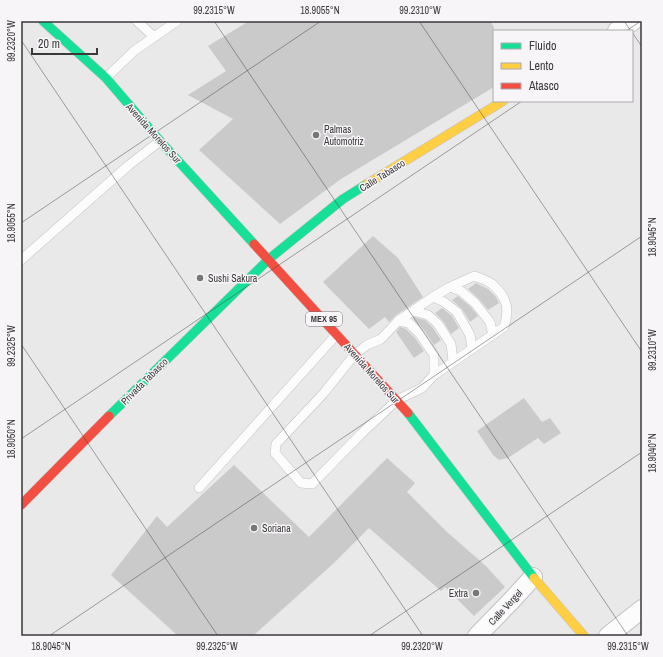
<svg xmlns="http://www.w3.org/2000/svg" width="663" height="657" viewBox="0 0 663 657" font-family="'Archivo Narrow',sans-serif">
<rect width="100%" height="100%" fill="#eae9ea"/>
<g fill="#cbcacb">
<path d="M249,21H490L494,27V87L341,179L280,224L199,150L233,119L188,95L226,71L208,46Z"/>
<path d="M373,236L398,258L423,297L395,316L389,322L385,317L369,329L323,282Z"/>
<path d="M476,283L488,289L496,297L499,303L488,310L479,299L468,289Z"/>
<path d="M458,296L471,307L478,316L470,322L462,309L452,300Z"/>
<path d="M442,308L452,316L459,328L451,334L443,321L435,313Z"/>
<path d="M414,317L425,320L433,328L441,340L434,345L424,330L413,318Z"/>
<path d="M400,327L406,329L415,338L424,351L414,358L396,332Z"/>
<path d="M524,398L542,422L550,418L561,433L544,444L538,438L508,458L499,460L493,455L477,431Z"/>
<path d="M387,458L415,483L407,492L447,532L486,566L505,587L474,616L445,587L441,591L369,528L334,563L253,636H178L111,575L157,516L167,527L234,465L309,537Z"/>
</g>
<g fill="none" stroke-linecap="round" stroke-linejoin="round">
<defs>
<g id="lane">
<path d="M137,21L154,37"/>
<path d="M106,78L134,51L177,21"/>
<path d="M21,260L129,165L160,141"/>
<path d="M474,276C479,278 487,280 492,284C507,297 510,309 504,327L434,375L422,388L397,400L362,433L312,484L301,483L275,453L276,444L323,394L355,354L367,345L381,339L398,321L433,297L450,287Z"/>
<path d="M450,287L461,291L475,303L490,322L493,335"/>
<path d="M433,297L444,302L457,312L470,335L472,348"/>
<path d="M413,311L428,315L438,324L451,344L453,361"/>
<path d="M398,321L409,323L420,334L434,355V375"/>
<path d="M199,488L337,334"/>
</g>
<g id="street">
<path d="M617,31L633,21"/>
<path d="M477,636L512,600L533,577"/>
<path d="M608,636L642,609"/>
</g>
<g id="fast">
<path d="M43,21L106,78L160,141L254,244"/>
<path d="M408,413L534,578"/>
<path d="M109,416L269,259L343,199L367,184"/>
</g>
<g id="slow">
<path d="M367,184L503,101"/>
<path d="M534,578L584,636"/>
</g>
<g id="jam">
<path d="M254,244L408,413"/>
<path d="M21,505L109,416"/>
</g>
</defs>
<use href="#lane" stroke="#c3c2c3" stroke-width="10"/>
<use href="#street" stroke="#c3c2c3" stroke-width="20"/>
<use href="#fast" stroke="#c3c2c3" stroke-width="10"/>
<use href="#slow" stroke="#c3c2c3" stroke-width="10"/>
<use href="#jam" stroke="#c3c2c3" stroke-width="10"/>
<use href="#lane" stroke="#fcfcfc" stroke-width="9"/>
<use href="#street" stroke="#fcfcfc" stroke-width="18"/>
<use href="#fast" stroke="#16e098" stroke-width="9"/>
<use href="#slow" stroke="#ffcf43" stroke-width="9"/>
<use href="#jam" stroke="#f24e42" stroke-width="9"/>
</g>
<path fill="none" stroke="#3a393a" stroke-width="1" stroke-opacity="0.45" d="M214,21L628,636M419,21L642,352M624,21L631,31M626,31L641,21M632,32L642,47M21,40L423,636M21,223L321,21M21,344L218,636M21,439L522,101M49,636L642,236M369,636L642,452"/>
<g fill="#787778" stroke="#f8f5f8" stroke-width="1.5">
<circle cx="316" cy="135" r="4"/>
<circle cx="200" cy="278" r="4"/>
<circle cx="254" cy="528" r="4"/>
<circle cx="476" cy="593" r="4"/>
</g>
<g text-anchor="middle" stroke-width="3" stroke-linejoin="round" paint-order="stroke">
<rect fill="#f8f5f8" stroke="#737173" stroke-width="1" x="306" y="312" width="36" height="14" rx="3"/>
<g font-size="9" font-weight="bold" fill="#3a393a">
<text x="324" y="322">MEX 95</text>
</g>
<g font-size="10" fill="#3a393a" stroke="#f8f5f8" text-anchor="start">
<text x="324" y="133">Palmas<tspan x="324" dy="12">Automotriz</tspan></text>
<text x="208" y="282">Sushi Sakura</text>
<text x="262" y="532">Soriana</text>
<text x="468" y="597" text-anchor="end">Extra</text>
</g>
<g font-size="10" fill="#3a393a" stroke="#f8f5f8">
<text transform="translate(154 133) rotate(48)" y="4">Avenida Morelos Sur</text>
<text transform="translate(382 175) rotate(-32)" y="4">Calle Tabasco</text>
<text transform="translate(372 373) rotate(48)" y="4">Avenida Morelos Sur</text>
<text transform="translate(144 381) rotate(-45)" y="4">Privada Tabasco</text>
<text transform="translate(505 607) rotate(-47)" y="4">Calle Vergel</text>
</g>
</g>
<rect width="663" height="657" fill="none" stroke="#f8f5f8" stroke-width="44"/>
<rect x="493" y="30" width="140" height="72" fill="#f8f5f8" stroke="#acaaac"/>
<rect x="501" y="43" width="20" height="6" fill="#16e098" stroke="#acaaac"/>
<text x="529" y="50" font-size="12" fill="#3a393a">Fluido</text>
<rect x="501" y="63" width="20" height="6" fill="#ffcf43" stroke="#acaaac"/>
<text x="529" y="70" font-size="12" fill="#3a393a">Lento</text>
<rect x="501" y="83" width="20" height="6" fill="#f24e42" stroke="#acaaac"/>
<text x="529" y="90" font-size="12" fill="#3a393a">Atasco</text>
<path d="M32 48v6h65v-6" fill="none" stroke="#3a393a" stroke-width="2"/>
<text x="38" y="48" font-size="12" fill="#3a393a" stroke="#f8f5f8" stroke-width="3" paint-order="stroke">20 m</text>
<rect x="22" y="22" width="619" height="613" fill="none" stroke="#3a393a" stroke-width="1.5"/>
<g font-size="10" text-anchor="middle" fill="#3a393a">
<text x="214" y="14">99.2315°W</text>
<text x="320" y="14">18.9055°N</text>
<text x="420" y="14">99.2310°W</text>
<text transform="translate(11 41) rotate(-90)" y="4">99.2320°W</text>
<text transform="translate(11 223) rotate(-90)" y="4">18.9055°N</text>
<text transform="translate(652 237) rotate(-90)" y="4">18.9045°N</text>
<text transform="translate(11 346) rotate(-90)" y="4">99.2325°W</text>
<text transform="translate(652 350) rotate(-90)" y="4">99.2310°W</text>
<text transform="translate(11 439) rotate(-90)" y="4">18.9050°N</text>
<text transform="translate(652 453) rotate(-90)" y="4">18.9040°N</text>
<text x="51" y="650">18.9045°N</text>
<text x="217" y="650">99.2325°W</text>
<text x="422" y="650">99.2320°W</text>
<text x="628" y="650">99.2315°W</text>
</g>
</svg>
